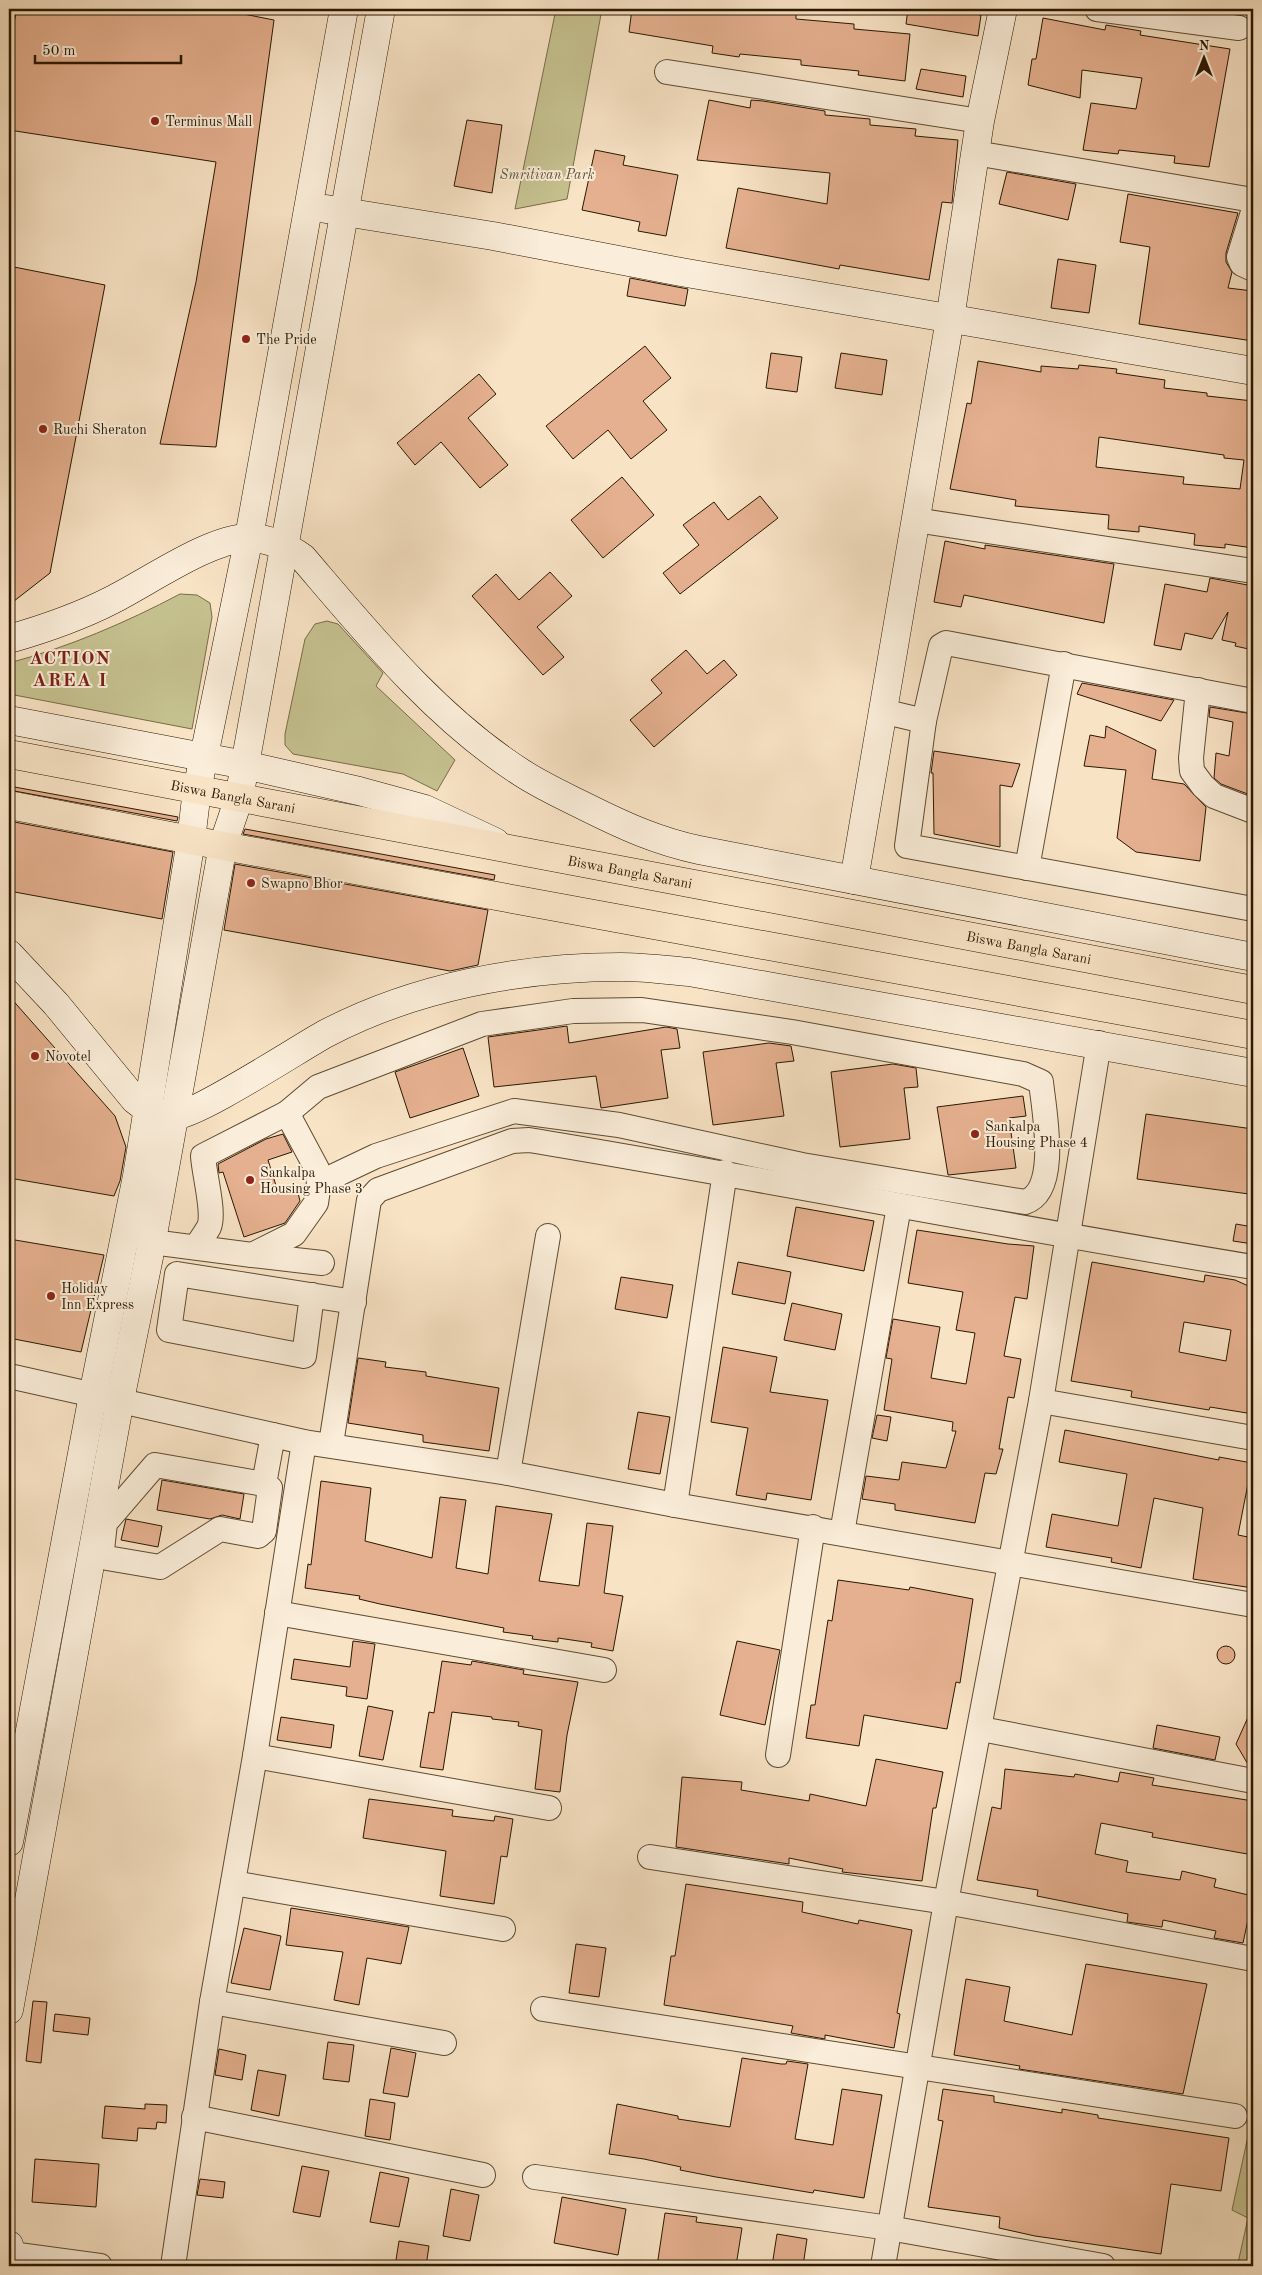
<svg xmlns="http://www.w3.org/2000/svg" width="1262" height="2275" viewBox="0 0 1262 2275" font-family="'Old Standard TT',serif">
<rect width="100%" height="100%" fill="#f8e3c5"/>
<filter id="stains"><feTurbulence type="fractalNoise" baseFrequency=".004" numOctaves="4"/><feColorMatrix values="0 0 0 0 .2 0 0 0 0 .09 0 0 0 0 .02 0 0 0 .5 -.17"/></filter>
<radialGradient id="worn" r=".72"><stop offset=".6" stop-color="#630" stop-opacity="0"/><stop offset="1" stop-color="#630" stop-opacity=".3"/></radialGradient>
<g fill="#c5c18f" stroke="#786c48">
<path d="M556,9H602L567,199L515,209Z"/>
<path d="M180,594L197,595L210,603L212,617L192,729L9,694V663C69,647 125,623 180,594Z"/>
<path d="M327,621L338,624L383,673L376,686L455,760L437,791L403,774L293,754L285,745V734L305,639L315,624Z"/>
<path d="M1253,2113V2266L1238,2263L1248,2218L1232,2210Z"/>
</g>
<g fill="#e5b08f" stroke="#2a1801" fill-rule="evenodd">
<path d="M17,9H218L274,20L216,447L160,444L196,282L216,162L9,130V45Z"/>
<path d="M632,9L777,10L796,13V19L854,24V29L910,34L905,81L858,75L859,71L801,65V60L740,54L739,57L712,53L713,46L629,32Z"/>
<path d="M908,9H942L981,15L978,36L906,24Z"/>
<path d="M1043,18L1105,30L1106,25L1141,31L1140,35L1230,49L1209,167L1174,163L1175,156L1119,150L1118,154L1083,150L1091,103L1136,109L1142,78L1082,70L1080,98L1028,85L1032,59H1036Z"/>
<path d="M921,69L966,76L963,97L916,89Z"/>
<path d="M709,100L750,108L751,100L763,101L825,111V115L870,119V125L916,129L915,136L958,140L952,203L942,202L929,280L840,265L839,269L726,248L738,188L827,204L830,173L697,160Z"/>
<path d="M467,120L502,125L492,193L454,186Z"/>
<path d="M595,150L625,156L623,165L678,175L666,236L638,231L640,222L582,210Z"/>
<path d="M1007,172L1076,184L1068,220L999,204Z"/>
<path d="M1128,194L1238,213L1226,253V262L1232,272L1228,288L1253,291V341L1139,324L1150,247L1120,242Z"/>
<path d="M1058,259L1096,265L1089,313L1051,308Z"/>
<path d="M9,266L105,285L50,573L9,605Z"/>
<path d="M630,278L688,289L685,306L627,296Z"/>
<path d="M645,346L671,378L643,401L667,430L631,459L608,430L573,459L546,426Z"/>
<path d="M771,353L802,357L797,392L766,388Z"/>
<path d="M841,353L887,360L882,395L835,388Z"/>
<path d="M978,361L1041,372V366L1078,369L1079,365L1117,369L1116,373L1165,380L1164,388L1207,393V396L1253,401V548L1225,544V548L1194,545L1195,534L1139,526V532L1108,529L1109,515L1015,506L1016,500L950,489L967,403L971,404ZM1099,437L1224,455V458L1244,460L1240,489L1183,484L1184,477L1096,467Z"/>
<path d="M479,374L496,394L468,418L508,465L480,488L441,442L415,465L397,443Z"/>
<path d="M622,477L654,515L603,558L571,520Z"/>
<path d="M760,496L778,518L680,594L663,573L699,545L683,525L714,502L728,520Z"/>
<path d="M945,541L985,549V545L1114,564L1104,623L964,595L961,607L934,602Z"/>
<path d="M550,572L572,596L537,627L564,657L543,675L472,596L496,574L519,600Z"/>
<path d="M1210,578L1253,586V650L1235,646L1236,643L1222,640L1228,612L1212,639L1185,633L1181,650L1154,645L1165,584L1207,592Z"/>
<path d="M686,650L707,674L724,660L737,675L654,747L630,720L662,693L651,680Z"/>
<path d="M1082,683L1174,700L1161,721L1077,694Z"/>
<path d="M1210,707L1253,714V796L1221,784L1214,778L1216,753L1229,756L1233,722L1209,717Z"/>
<path d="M1106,726L1156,750L1152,779L1184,784L1206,807L1200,861L1136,852L1117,838L1126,770L1084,766L1090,735L1105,738Z"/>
<path d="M934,751L1020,764L1012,787L1000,785V847L934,834L933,773H931Z"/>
<path d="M9,786L178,817L177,821L9,790Z"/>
<path d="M9,821L173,852L162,919L9,891Z"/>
<path d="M245,829L495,875L494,880L243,834Z"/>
<path d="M235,864L488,910L478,965L450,971L224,930Z"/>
<path d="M9,996L115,1116L126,1147L120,1181L114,1196L9,1178Z"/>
<path d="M567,1026L569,1043L666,1027L677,1029L680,1048L661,1050L668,1098L601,1108L596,1076L494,1087L488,1037Z"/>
<path d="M769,1043L791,1046L794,1061L776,1063L784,1116L713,1125L703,1052Z"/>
<path d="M463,1048L479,1096L410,1118L395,1072Z"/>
<path d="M893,1064L916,1068L918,1087L904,1088L910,1139L840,1147L831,1072Z"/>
<path d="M1023,1096L1026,1116L1009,1118L1016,1168L948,1175L937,1107Z"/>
<path d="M1146,1114L1253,1129V1162L1249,1194L1137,1179Z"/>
<path d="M283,1134L292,1152L268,1160L278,1192L296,1185L300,1201L285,1223L244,1237L223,1172L219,1173L218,1164L266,1139Z"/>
<path d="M796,1207L874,1221L864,1271L787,1256Z"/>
<path d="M1236,1224L1253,1227V1244L1233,1241Z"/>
<path d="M917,1230L1008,1244L1034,1246L1027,1299L1015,1297L1004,1356L1021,1359L1014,1398L1008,1397L999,1449H1003L996,1474L985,1473L975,1523L895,1510V1504L862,1499L866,1476L899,1480L902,1462L946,1468L956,1431H952L953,1422L884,1410L892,1359L886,1358L893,1319L940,1327L931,1378L966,1384L975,1333L956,1330L963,1292L908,1283Z"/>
<path d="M9,1239L104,1255L81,1352L9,1338Z"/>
<path d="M738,1262L791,1272L785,1304L732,1294Z"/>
<path d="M1092,1262L1204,1282L1205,1275L1235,1280L1253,1288V1414L1210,1407L1209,1410L1131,1397L1132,1391L1071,1381ZM1184,1322L1231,1330L1226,1361L1179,1352Z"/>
<path d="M621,1277L673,1285L667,1318L615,1309Z"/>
<path d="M792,1303L842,1314L835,1350L784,1340Z"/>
<path d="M723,1347L777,1357L770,1392L828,1400L811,1500L767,1493L766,1500L736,1495L748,1428L711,1422Z"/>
<path d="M358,1358L386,1362L385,1367L426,1372V1376L499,1388L489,1451L423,1442V1435L348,1423Z"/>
<path d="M638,1412L670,1417L660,1474L628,1469Z"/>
<path d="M877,1415L891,1417L887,1441L872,1438Z"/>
<path d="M1065,1430L1219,1460V1457L1252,1463L1238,1535L1253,1538V1588L1193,1579L1203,1508L1154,1498L1141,1568L1111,1562L1112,1558L1046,1547L1052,1514L1118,1526L1127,1474L1059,1462Z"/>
<path d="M162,1480L244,1494L240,1519L222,1515L210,1519L157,1510Z"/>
<path d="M321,1481L371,1488L365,1541L432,1558L440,1497L466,1500L456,1568L488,1574L496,1506L552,1514L539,1581L579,1586L587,1523L613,1526L604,1593L623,1596L613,1651L591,1647L592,1643L558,1638V1642L532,1639L533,1636L503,1632L504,1628L380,1604L359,1599L360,1596L305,1588L308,1564L311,1565Z"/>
<path d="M126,1519L162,1526L158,1547L121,1540Z"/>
<path d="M838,1580L909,1590L910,1587L973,1599L960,1683L956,1682L947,1729L864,1715L859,1746L806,1738L811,1705H815L828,1620L832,1621Z"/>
<path d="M353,1641L375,1644L367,1699L346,1696L347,1687L291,1679L294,1659L350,1667Z"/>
<path d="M737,1641L780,1650L765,1725L720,1715Z"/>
<circle cx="1226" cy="1655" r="9"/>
<path d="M442,1661L471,1665L472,1661L524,1670L523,1674L578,1682L567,1735L560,1792L535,1789L542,1730L518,1726L519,1722L492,1719V1717L452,1712L443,1770L420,1767L429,1712L434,1713Z"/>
<path d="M368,1706L393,1711L383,1760L359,1756Z"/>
<path d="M1253,1706V1767L1249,1766L1236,1744Z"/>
<path d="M281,1717L334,1725L331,1748L277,1740Z"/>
<path d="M1157,1725L1220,1737L1215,1760L1153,1748Z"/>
<path d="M876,1759L943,1772L936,1808H933L922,1881L842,1872L843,1869L789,1858V1864L676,1847L682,1777L742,1782L741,1790L809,1801L810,1794L866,1806Z"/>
<path d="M1005,1769L1074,1777L1075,1774L1118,1782L1120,1772L1154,1778L1152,1785L1253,1801V1855L1152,1837L1153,1833L1101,1823L1095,1854L1128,1861L1126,1872L1180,1880L1182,1871L1216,1879L1214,1887L1253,1896L1243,1943L1214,1938L1216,1931L1163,1920L1162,1927L1127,1922L1128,1914L1037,1896L1038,1890L977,1880L992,1807L1001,1809Z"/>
<path d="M369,1799L453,1810L452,1816L494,1821L495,1816L513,1819L507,1857L501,1856L494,1904L440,1896L446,1851L363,1838Z"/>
<path d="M686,1884L803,1902L802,1912L858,1924L859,1920L912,1930L897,2013L900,2014L894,2048L825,2035V2039L791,2033L793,2026L664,2005L671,1956H675Z"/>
<path d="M291,1908L409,1927L401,1964L367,1958L359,2005L334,2000L343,1952L286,1945Z"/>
<path d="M244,1928L281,1936L270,1990L231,1983Z"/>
<path d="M576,1944L606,1948L599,1997L569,1993Z"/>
<path d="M1086,1964L1207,1984L1183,2094L1019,2069L1020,2066L954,2055L966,1979L1010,1987L1004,2021L1072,2035Z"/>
<path d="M33,2001L47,2002L41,2063L26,2061Z"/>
<path d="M55,2014L90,2018L88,2035L53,2031Z"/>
<path d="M328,2042L354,2045L349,2082L323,2079Z"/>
<path d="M391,2048L416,2053L408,2097L383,2093Z"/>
<path d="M219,2049L246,2055L242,2080L215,2075Z"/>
<path d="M742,2058L781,2064H786L787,2061L808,2064L795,2139L833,2145L842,2089L882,2095L864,2198L814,2190L813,2193L716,2177L680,2170L681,2167L644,2159L609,2154L617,2104L678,2116V2119L730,2127Z"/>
<path d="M258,2070L286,2075L279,2116L251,2110Z"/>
<path d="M943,2089L994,2096V2102L1062,2113V2109L1098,2115V2118L1229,2138L1221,2191L1171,2184L1161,2254L1035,2236L999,2228L1000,2217L928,2207L943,2121L938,2120Z"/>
<path d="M370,2099L395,2103L390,2140L365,2136Z"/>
<path d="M145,2104L167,2105L166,2123L157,2122L156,2129L138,2128L137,2141L102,2138L105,2106L145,2109Z"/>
<path d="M35,2159L99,2164L96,2207L32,2202Z"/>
<path d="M302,2166L329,2171L320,2217L293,2212Z"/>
<path d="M380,2172L409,2178L399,2227L370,2222Z"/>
<path d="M200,2179L225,2182L223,2198L197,2195Z"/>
<path d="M451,2189L479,2195L470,2241L443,2236Z"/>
<path d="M562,2197L626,2209L618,2255L554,2243Z"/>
<path d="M665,2213L697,2217L696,2222L742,2228L736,2266H657Z"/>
<path d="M777,2234L807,2239L803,2266H772Z"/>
<path d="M399,2241L429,2246L426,2266H395Z"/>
</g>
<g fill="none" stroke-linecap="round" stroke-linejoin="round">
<defs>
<g id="street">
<path d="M1097,9L1239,28"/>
<path d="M667,72L980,121"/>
<path d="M975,153L1253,200"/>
<path d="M1253,212L1239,257L1242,264L1253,269"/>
<path d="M915,520L1253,571"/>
<path d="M1198,690L1191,758L1192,771L1203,786L1214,796L1253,811"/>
<path d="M882,711L924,721L907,846L1253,909"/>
<path d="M924,721L941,646L946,643L1253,701"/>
<path d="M1027,868L1064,664"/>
<path d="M152,1242L252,1255L294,1234L316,1203L319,1183L376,1156L514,1111L619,1125L802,1165L1025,1202C1060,1191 1044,1111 1041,1082L1023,1074L792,1032L642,1010L573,1011L482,1024L318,1087L287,1113"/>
<path d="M196,1247C200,1241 205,1234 209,1227C215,1213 204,1174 203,1156L287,1113L317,1169L319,1183"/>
<path d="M252,1255L322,1263"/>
<path d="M312,1295L304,1356L169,1330L177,1274L354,1302"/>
<path d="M9,1376L304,1442L508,1473L675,1505L1253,1605"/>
<path d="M1041,1401L1253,1438"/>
<path d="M331,1444L369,1200L378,1190L512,1141L529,1140C771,1180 1011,1228 1253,1267"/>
<path d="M508,1473L548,1236"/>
<path d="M264,1484L270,1488L264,1531L258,1536L220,1529L160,1567L107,1558L102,1550L105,1523L155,1465L264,1484L273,1435"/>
<path d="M675,1505L725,1172"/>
<path d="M842,1533L899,1206"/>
<path d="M277,1613L604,1670"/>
<path d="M981,1729L1253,1781"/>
<path d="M778,1755L813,1527"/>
<path d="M255,1756L549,1808"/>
<path d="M650,1857L946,1902L1253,1959"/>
<path d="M233,1883L503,1929"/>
<path d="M212,2002L444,2043"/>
<path d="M543,2009L1235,2116"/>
<path d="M194,2117L483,2175"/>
<path d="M535,2177L889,2228L1103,2266"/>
<path d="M11,2254L100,2266"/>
<path d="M173,2266L212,2002L255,1756L304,1442"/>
<path d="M883,2266L946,1902L1041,1401L1099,1043"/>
</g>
<g id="secondary">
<path d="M326,209L493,236L681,272L1253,371"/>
<path d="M9,639C44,629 79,617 112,600C148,582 209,539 247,538C265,537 289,547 303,558C369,635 436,718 522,773C542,786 564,796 586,807C624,826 657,841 699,850L1253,957"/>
<path d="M9,720L245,765L359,791L425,809L495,842"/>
<path d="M854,880L950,319L980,121L1003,9"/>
<path d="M9,954L56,1004L135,1100C146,1109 158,1115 173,1116C194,1117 298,1049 325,1034C414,987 521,967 621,967C644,967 667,970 689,972L1253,1073"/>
<path d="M9,1842L93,1395L137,1176L191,840L197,790L249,537L344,9"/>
<path d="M9,2010L120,1400L149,1257L223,845L239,798L381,9"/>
<path d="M9,2245L16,2266"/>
</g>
<g id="primary">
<path id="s1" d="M9,754L1253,990"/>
<path d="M9,805L191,840L1253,1035"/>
</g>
</defs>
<use href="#street" stroke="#5e4b32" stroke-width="26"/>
<use href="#secondary" stroke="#2a1801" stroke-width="29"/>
<use href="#primary" stroke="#2a1801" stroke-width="29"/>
<use href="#street" stroke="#faedd9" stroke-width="24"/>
<use href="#secondary" stroke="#faedd9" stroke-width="28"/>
<use href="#primary" stroke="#f8e3c5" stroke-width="28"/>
</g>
<g fill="#8f2418" stroke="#faedd9" stroke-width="2">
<circle cx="155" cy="121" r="5"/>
<circle cx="246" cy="339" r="5"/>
<circle cx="43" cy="429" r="5"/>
<circle cx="251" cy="883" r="5"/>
<circle cx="35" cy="1056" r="5"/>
<circle cx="975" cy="1134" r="5"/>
<circle cx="250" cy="1180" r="5"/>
<circle cx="51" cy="1296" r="5"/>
</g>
<g text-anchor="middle" stroke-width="4" stroke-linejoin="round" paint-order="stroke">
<g font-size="14" fill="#2a1801" stroke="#faedd9" text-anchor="start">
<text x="165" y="126">Terminus Mall</text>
<text x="256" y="344">The Pride</text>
<text x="53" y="434">Ruchi Sheraton</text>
<text x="261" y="888">Swapno Bhor</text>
<text x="45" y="1061">Novotel</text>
<text x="985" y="1131">Sankalpa<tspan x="985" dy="16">Housing Phase 4</tspan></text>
<text x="260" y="1177">Sankalpa<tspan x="260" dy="16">Housing Phase 3</tspan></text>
<text x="61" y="1293">Holiday<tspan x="61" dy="16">Inn Express</tspan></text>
</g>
<g font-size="14" font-style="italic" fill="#605333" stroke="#faedd9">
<text x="547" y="179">Smritivan Park</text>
</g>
<g font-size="14" fill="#2a1801" stroke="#faedd9">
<text dy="5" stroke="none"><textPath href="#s1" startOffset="228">Biswa Bangla Sarani</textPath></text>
<text dy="5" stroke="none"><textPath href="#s1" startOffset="632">Biswa Bangla Sarani</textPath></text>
<text dy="5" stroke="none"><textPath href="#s1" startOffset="1038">Biswa Bangla Sarani</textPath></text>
</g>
<g font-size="19" font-weight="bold" letter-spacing="1" fill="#7a1f14" stroke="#faedd9">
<text x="70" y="664">ACTION<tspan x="70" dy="22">AREA I</tspan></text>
</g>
</g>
<rect width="1262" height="2275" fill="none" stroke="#f8e3c5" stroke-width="30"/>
<rect x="10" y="10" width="1242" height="2255" fill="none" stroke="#2a1801" stroke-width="2.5"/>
<rect x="15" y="15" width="1232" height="2245" fill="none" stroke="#2a1801"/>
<g transform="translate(1204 58)" stroke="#faedd9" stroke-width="4" paint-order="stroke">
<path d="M0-4L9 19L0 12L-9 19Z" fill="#2a1801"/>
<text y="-8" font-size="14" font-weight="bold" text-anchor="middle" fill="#2a1801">N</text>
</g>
<path d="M35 55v8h146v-8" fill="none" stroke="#2a1801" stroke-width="2.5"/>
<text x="42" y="55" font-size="15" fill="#2a1801" stroke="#faedd9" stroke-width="4" paint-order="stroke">50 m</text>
<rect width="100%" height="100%" filter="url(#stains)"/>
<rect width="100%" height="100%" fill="url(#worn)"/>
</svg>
